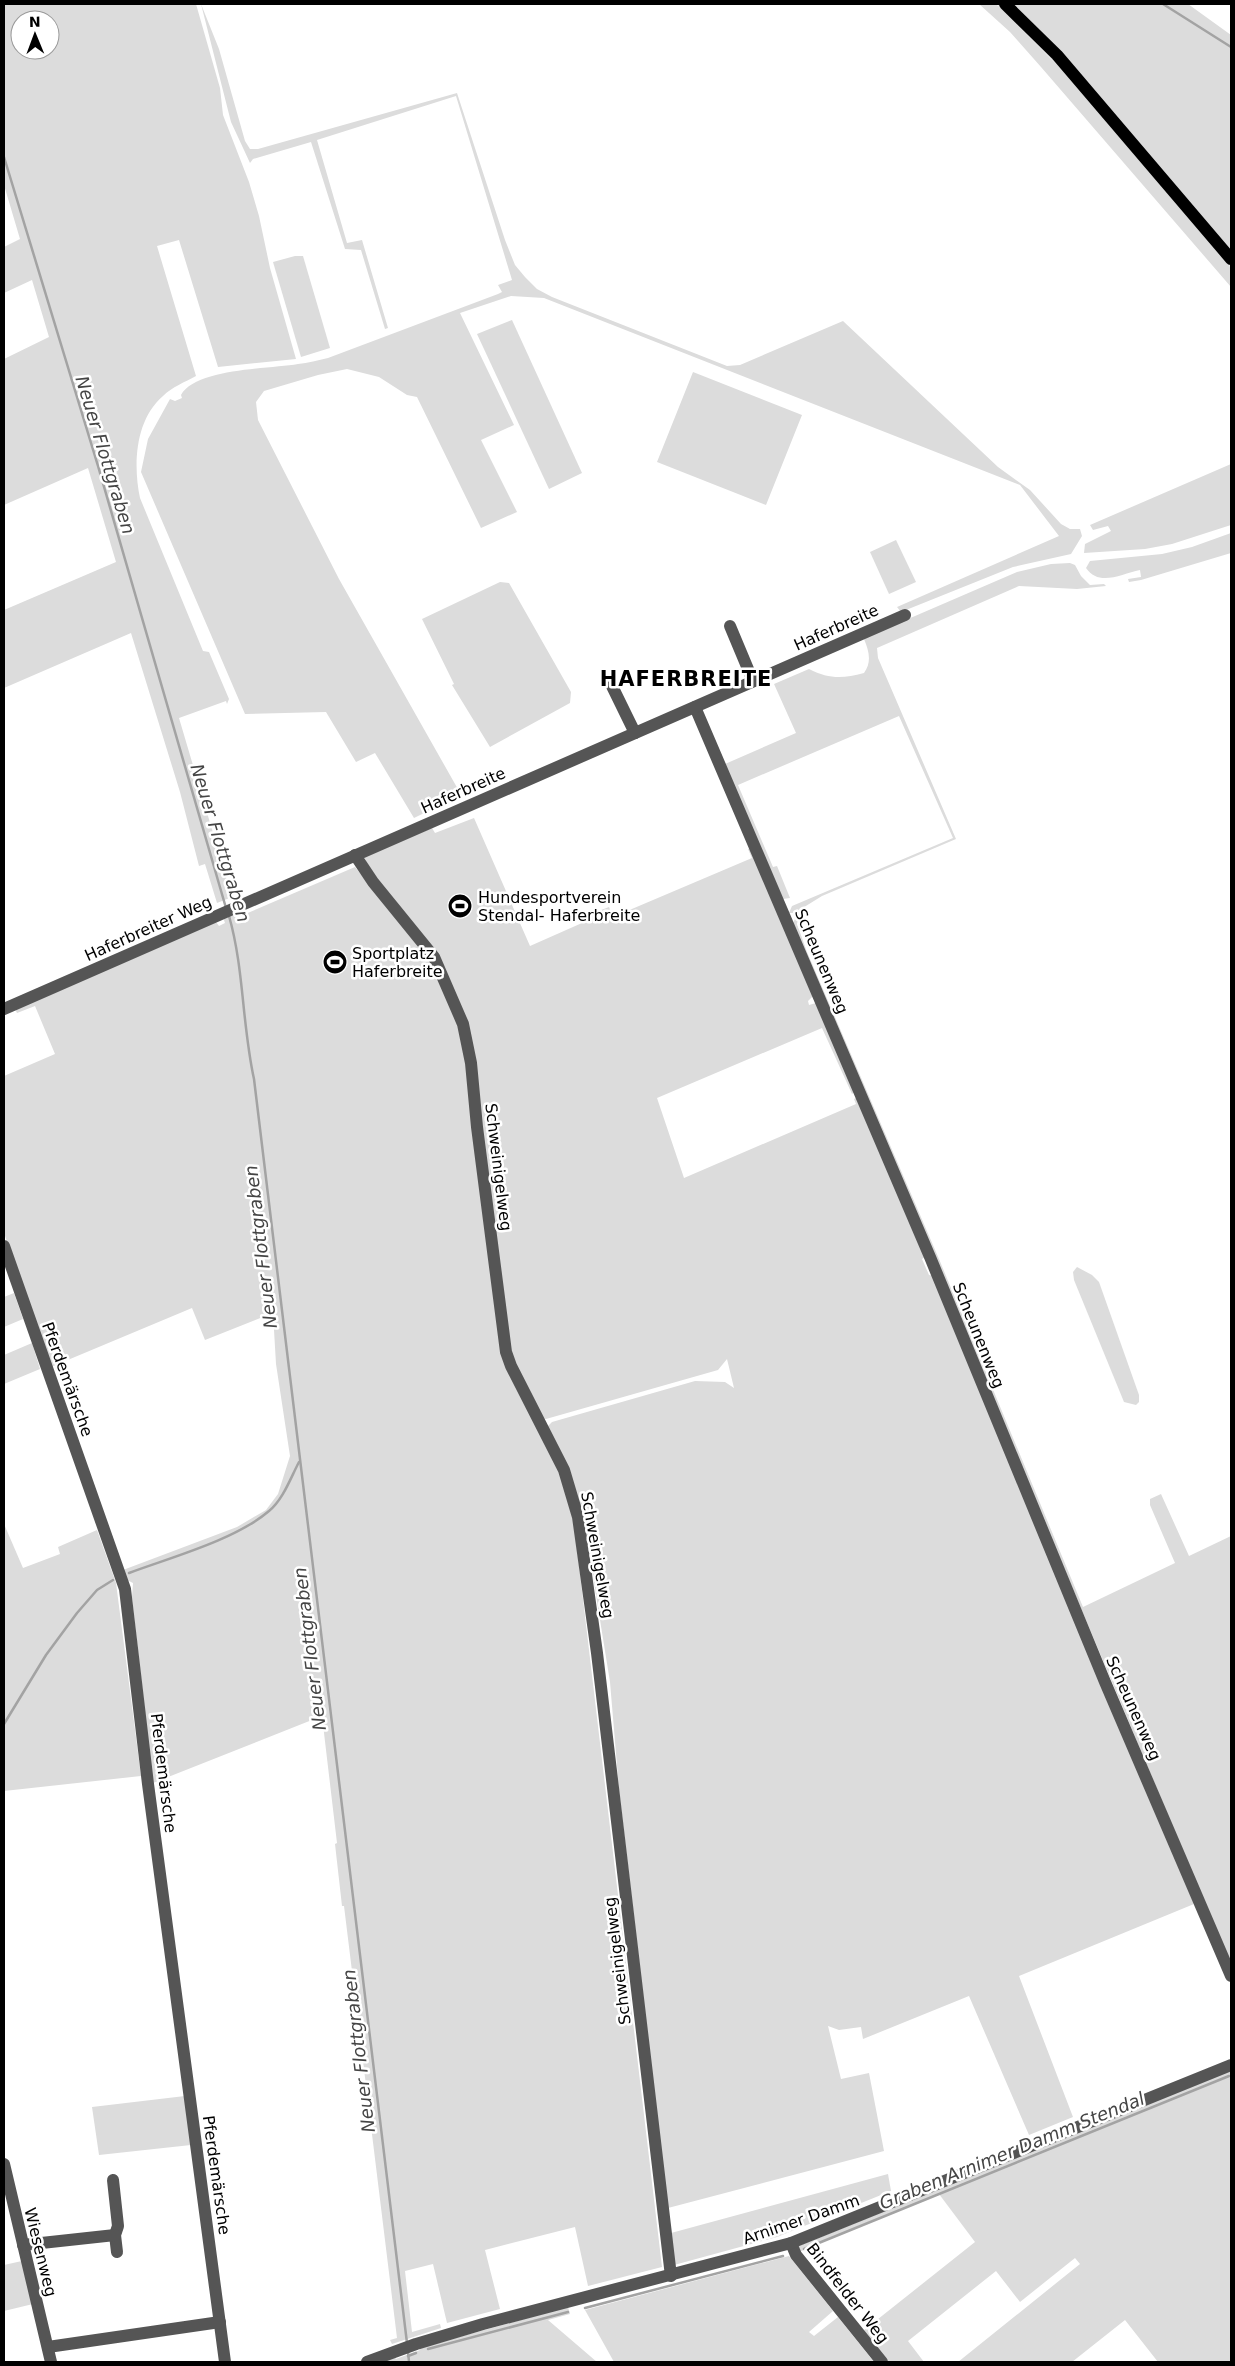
<svg xmlns="http://www.w3.org/2000/svg" width="1235" height="2366" viewBox="0 0 1235 2366" font-family="'DejaVu Sans',sans-serif">
<rect width="100%" height="100%" fill="#fff"/>
<g fill="#dcdcdc" fill-rule="evenodd">
<path d="M4,4H196L220,88L223,115L249,182L259,216L270,268L296,359L218,367L179,240L157,246L196,376C185,382 172,387 163,396C135,420 133,465 140,498L203,651L209,652L229,699L227,704L226,701L179,718L232,897L217,903L205,864L199,866L180,792L131,633L4,688V610L116,562L88,468L4,505V359L49,337L32,280L4,293V247L20,239L4,185ZM20,20H50V50H20Z"/>
<path d="M201,4L219,49L245,141L250,149H258L457,93L505,240L515,265L525,277L537,289L552,297L727,366L740,365L843,321L998,467L1030,490L1061,524L1070,529H1080L1082,536L1071,554L1013,567L901,612L897,607L1059,536L1020,485L544,298L511,296L460,313L514,425L481,440L517,512L481,528L417,397L407,395L379,377L347,369L318,375L264,391L256,402L258,420L339,579L459,791V796L414,818L375,753L356,762L326,712L245,714L141,472L148,439L170,399L175,401L182,398L181,395C196,368 270,369 298,364C308,363 318,360 328,358L498,294L502,292L498,285L512,280L456,96L317,140L347,243L362,240L388,328L385,329L361,250L345,249L311,142L253,159L250,163L231,122Z"/>
<path d="M979,4H996L1057,65L1231,268V287L1041,67L1010,32Z"/>
<path d="M1014,4H1188L1231,35V251L1049,39Z"/>
<path d="M295,256H303L330,348L301,357L273,262Z"/>
<path d="M512,320L582,473L549,489L477,334Z"/>
<path d="M693,372L802,415L766,505L657,462Z"/>
<path d="M1231,464V525L1172,544L1145,549L1084,553L1085,544L1111,531L1108,526L1093,530L1090,525Z"/>
<path d="M1231,533V553L1141,580L1129,582L1128,579L1141,577L1140,570C1121,574 1099,587 1086,568L1090,561L1162,554L1192,547Z"/>
<path d="M896,540L916,582L889,594L870,552Z"/>
<path d="M1070,563L1075,565L1081,576L1090,585L1104,584L1106,586L1077,589L1019,586L877,648L878,658L956,839L822,896L801,909L797,924L807,952L939,1259L1083,1607L1175,1563L1150,1505V1499L1161,1494L1189,1556L1231,1536V1965L793,923L795,919L793,913H789L792,906L953,838L899,716L738,785L773,867L777,866L790,898L783,899L725,764L796,733L774,684L809,669C829,679 842,679 864,673C872,662 869,651 864,639L871,635L1017,572L1051,564Z"/>
<path d="M500,582L509,583L571,692L570,703L490,747L452,685L454,684L422,619Z"/>
<path d="M474,818L530,946L582,923L596,912L609,907L613,917L752,858L748,849L751,848L814,995L808,1001L809,1005L816,1003L855,1091L852,1094L822,1028L657,1098L684,1178L856,1104L854,1099L856,1098L926,1256L922,1259L929,1275L934,1276L1194,1904L1019,1976L1073,2117L1029,2135L969,1996L863,2039L861,2027L839,2030L828,2026L841,2079L869,2073L884,2151L668,2208L619,1789L610,1682L586,1533L547,1427L552,1422L695,1381L725,1382L734,1388L727,1359L718,1370L546,1419L541,1418L512,1363L487,1179L452,987L374,879L365,859V856L432,828L435,833Z"/>
<path d="M355,867L435,966L463,1031L502,1348L564,1479L574,1523L662,2267L588,2286L575,2227L485,2250L500,2309L447,2323L433,2264L405,2271L412,2332L440,2324L441,2328L392,2344L390,2340L397,2338L344,1906H342L335,1844L337,1843L322,1716L153,1783L132,1597L133,1583L127,1580L123,1570L237,1527L266,1510L278,1494L290,1456L276,1364L273,1313L205,1340L192,1308L51,1367L4,1233V1076L55,1054L35,1006L17,1013L15,1009L216,922L219,926L225,923L223,917L236,913V918Z"/>
<path d="M1077,1267L1092,1275L1099,1282L1139,1395V1402L1136,1405L1124,1402L1074,1280L1073,1272Z"/>
<path d="M14,1293L23,1319L4,1327V1297Z"/>
<path d="M32,1343L40,1369L4,1384V1355Z"/>
<path d="M4,1524L23,1568L60,1554L58,1547L97,1530L116,1583L141,1776L4,1791Z"/>
<path d="M1231,2070V2362H1158L1125,2320L1072,2362H958L1080,2264L1075,2258L1020,2302L996,2271L908,2341L924,2362H889L863,2331L975,2242L939,2194L799,2252V2246Z"/>
<path d="M185,2096L191,2145L99,2155L92,2107Z"/>
<path d="M888,2174L891,2191L777,2237L674,2265L671,2233Z"/>
<path d="M789,2256L833,2311L809,2332L814,2336L838,2317L874,2362H614L585,2310Z"/>
<path d="M22,2261L33,2304L4,2311V2265Z"/>
<path d="M568,2307L570,2314L548,2320L597,2362H384L394,2356L396,2359L420,2350L419,2348Z"/>
</g>
<g fill="none" stroke-linecap="round" stroke-linejoin="round">
<g stroke="#a3a3a3" stroke-width="2.5">
<path d="M1163,4L1231,47"/>
<path d="M4,157L98,466L226,908"/>
<path d="M229,916C244,968 242,1025 254,1079L407,2343"/>
<path d="M129,1573C172,1557 235,1540 269,1511C283,1500 291,1477 299,1462"/>
<path d="M4,1724L46,1655L77,1613L97,1590L113,1580"/>
<path d="M804,2249L1229,2076"/>
<path d="M585,2308L783,2256"/>
<path d="M428,2349L568,2312"/>
<path d="M408,2351L409,2362"/>
<path d="M408,2356L416,2353"/>
</g>
<defs>
<path id="major" d="M1005,4L1057,55L1231,259"/>
</defs>
<use href="#major" stroke="#dbdbdb" stroke-width="14"/>
<g stroke="#555" stroke-width="12">
<path d="M730,626L753,681"/>
<path d="M612,686L635,733"/>
<path d="M695,707L930,1257L1105,1682L1231,1976"/>
<path d="M355,855L373,882L434,957L463,1024L471,1063L477,1127L506,1352L511,1366L564,1470L578,1517L597,1653L671,2276"/>
<path d="M4,1009L905,615"/>
<path d="M4,1246L125,1589L148,1784L225,2362"/>
<path d="M4,2164L51,2362"/>
<path d="M113,2180L118,2226L115,2235L117,2252"/>
<path d="M791,2243L796,2255L882,2362"/>
<path d="M23,2245L115,2235"/>
<path d="M48,2347L220,2322"/>
<path d="M367,2362L416,2344L483,2324L791,2243L1231,2065"/>
</g>
<use href="#major" stroke="#000" stroke-width="12"/>
</g>
<defs>
<symbol id="stadium-disc" viewBox="-11 -11 22 22"><circle r="9.5" fill="#000" stroke="#fff"/><path d="M0-5a6.5 5 0 1 0 0 10a6.5 5 0 1 0 0-10ZM-3.5-1.8h7v3.6h-7Z" fill="#fff"/></symbol>
</defs>
<g fill-rule="evenodd">
<use href="#stadium-disc" x="446" y="892" width="28" height="28"/>
<use href="#stadium-disc" x="321" y="948" width="28" height="28"/>
</g>
<g text-anchor="middle" stroke-width="5" stroke-linejoin="round" paint-order="stroke">
<g font-size="16" fill="#000" stroke="#fff">
<text transform="translate(836 627) rotate(-24)" y="6">Haferbreite</text>
<text transform="translate(463 790) rotate(-24)" y="6">Haferbreite</text>
<text transform="translate(148 928) rotate(-24)" y="6">Haferbreiter Weg</text>
<text transform="translate(822 961) rotate(67)" y="6">Scheunenweg</text>
<text transform="translate(499 1167) rotate(83)" y="6">Schweinigelweg</text>
<text transform="translate(979 1335) rotate(68)" y="6">Scheunenweg</text>
<text transform="translate(68 1379) rotate(70)" y="6">Pferdemärsche</text>
<text transform="translate(598 1555) rotate(80)" y="6">Schweinigelweg</text>
<text transform="translate(1134 1708) rotate(66)" y="6">Scheunenweg</text>
<text transform="translate(164 1773) rotate(83)" y="6">Pferdemärsche</text>
<text transform="translate(617 1961) rotate(-97)" y="6">Schweinigelweg</text>
<text transform="translate(217 2175) rotate(82)" y="6">Pferdemärsche</text>
<text transform="translate(801 2219) rotate(-19)" y="6">Arnimer Damm</text>
<text transform="translate(41 2252) rotate(76)" y="6">Wiesenweg</text>
<text transform="translate(848 2293) rotate(52)" y="6">Bindfelder Weg</text>
</g>
<g font-size="16" fill="#000" stroke="#fff" text-anchor="start">
<text x="478" y="903">Hundesportverein<tspan x="478" dy="18">Stendal- Haferbreite</tspan></text>
<text x="352" y="959">Sportplatz<tspan x="352" dy="18">Haferbreite</tspan></text>
</g>
<g font-size="18" font-style="italic" fill="#444" stroke="#fff">
<text transform="translate(105 455) rotate(73)" y="6">Neuer Flottgraben</text>
<text transform="translate(220 843) rotate(73)" y="6">Neuer Flottgraben</text>
<text transform="translate(261 1247) rotate(-97)" y="6">Neuer Flottgraben</text>
<text transform="translate(310 1649) rotate(-97)" y="6">Neuer Flottgraben</text>
<text transform="translate(359 2051) rotate(-97)" y="6">Neuer Flottgraben</text>
<text transform="translate(1012 2151) rotate(-22)" y="6">Graben Arnimer Damm Stendal</text>
</g>
<g font-size="21" font-weight="bold" letter-spacing="1" fill="#000" stroke="#fff">
<text x="686" y="686">HAFERBREITE</text>
</g>
</g>
<rect width="1235" height="2366" fill="none" stroke="#000000" stroke-width="10"/>
<g transform="translate(35 35) rotate(359)"><circle r="24" fill="#ffffff" stroke="#999999"/>
<path d="M0-4L9 19L0 12L-9 19Z" fill="#000000"/>
<text y="-8" font-size="14" font-weight="bold" text-anchor="middle" fill="#000000">N</text>
</g>
</svg>
